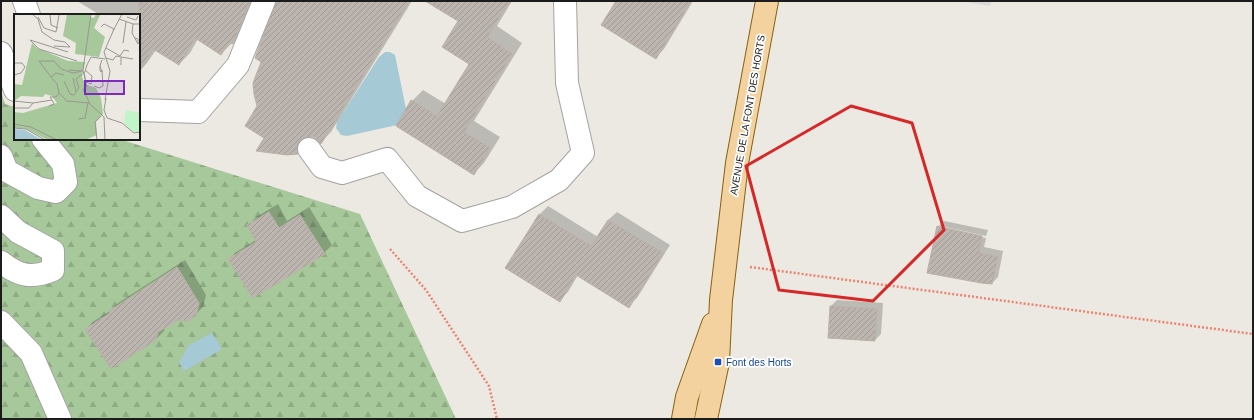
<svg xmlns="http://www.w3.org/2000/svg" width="1254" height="420" viewBox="0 0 1254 420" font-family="Arial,sans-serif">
<defs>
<pattern id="forest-firs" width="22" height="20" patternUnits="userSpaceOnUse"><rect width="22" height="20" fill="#a6c89a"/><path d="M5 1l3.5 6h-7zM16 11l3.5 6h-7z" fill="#8eab84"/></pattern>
<pattern id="building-hatch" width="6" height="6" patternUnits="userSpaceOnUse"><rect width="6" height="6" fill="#bcb5af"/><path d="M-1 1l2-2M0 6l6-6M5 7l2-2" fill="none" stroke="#a19b96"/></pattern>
</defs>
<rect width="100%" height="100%" fill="#ece9e2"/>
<path fill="#dad9d9" d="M960,1H992L990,6Z"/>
<path fill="url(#forest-firs)" d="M1,91L5,104L15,107V139H119L360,214L456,419H1Z"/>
<g fill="#a6c9d6">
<path d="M385,52H390L395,55L406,109L397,125L347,136L341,135L336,128L337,122L379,57Z"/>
<path d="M212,333L222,349L184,371L179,362L189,345Z"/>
</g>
<g fill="#0003">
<path d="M77,1H256L243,32L221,54L198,39L190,53L179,64L156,50L147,63L139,72V15H100Z"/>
<path d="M277,1H412L331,132L321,142L315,137L308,136V142L298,153L265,138L258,106L262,61Z"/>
<path d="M436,1H512L497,26L522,43L474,121L500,137L484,163L474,173L397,126L412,101L423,90L446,104L471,64L460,21Z"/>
<path d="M617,1H693L664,49L656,57Z"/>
<path d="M278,204L287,221L309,207L332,245L324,253L229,259L238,251L256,240L248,226L256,217Z"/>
<path d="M548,206L598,237L608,220L617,212L670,245L637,298L628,306L578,275L568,292L560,300L540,214Z"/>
<path d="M944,221L988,230L986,236L941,226V228L986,238L984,247L1003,251L998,277L992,283L938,227Z"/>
<path d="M185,260L206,295L203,307L195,315L178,319L165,327L164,331L156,339L86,329L94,321L110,311L118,303Z"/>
<path d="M837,300L883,303L881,334L875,340L831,306Z"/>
</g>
<g fill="url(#building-hatch)" stroke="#bcb1a6">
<path d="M139,1H250L233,44L229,42L221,55L195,38L179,65L153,49L139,72Z"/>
<path d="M276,1H409L321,144L314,137H308L302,139L297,144L298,154L287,155L256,151L264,138L245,126L257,106L254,94L253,83L261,62L255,58Z"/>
<path d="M425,1H509L487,37L512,54L464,132L490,148L474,175L396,126L411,100L437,116L469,64L442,47L458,21Z"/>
<path d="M616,1H691L656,59L601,25Z"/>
<path d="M269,212L279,228L300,215L325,254L253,298L228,259L256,242L247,225Z"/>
<path d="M539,214L591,246L608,220L663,253L629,308L576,275L560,302L505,268Z"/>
<path d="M937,226L982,236L979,253L998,257L992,284L981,283L927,273Z"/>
<path d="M177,267L199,303L196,316L187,321L178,320L158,332L156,340L111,369L85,329L110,313L109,311Z"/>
<path d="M830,306L877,309L875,341L828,338Z"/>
</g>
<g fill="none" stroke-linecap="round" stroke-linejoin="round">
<defs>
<g id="minor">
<path d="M24,1L29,15"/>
<path d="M1,53L15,90"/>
<path d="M139,110L198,112L238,65L264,1"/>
<path d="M309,149L322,167L342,173L387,159L417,196L462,221L512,207L559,180L583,153L567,83L565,1"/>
<path d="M1,156L7,171L38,188L56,192L66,182L63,164L43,139"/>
<path d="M1,216L18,232L53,251V270C31,279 19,276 1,262"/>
<path d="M1,322L31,353L60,419"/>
</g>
<g id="major">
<path d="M683,419L687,397L713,324"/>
<path d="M706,419L718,362L721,300L737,163L767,1"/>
</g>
</defs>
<use href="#minor" stroke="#a3a3a3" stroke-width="24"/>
<use href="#major" stroke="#86630d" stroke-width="24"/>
<g stroke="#ec8473" stroke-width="2.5" stroke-dasharray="2 2" stroke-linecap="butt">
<path d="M390,249L426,290L489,386L497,419"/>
<path d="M750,267L1253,334"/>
</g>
<use href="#minor" stroke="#fff" stroke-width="22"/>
<use href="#major" stroke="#f3d2a0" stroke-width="22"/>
</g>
<path fill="none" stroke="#d62828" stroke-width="3" stroke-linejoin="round" d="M851,106L912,123L944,230L873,301L779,290L746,166Z"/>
<rect fill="#1a4fb4" stroke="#fff" stroke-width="1.5" x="714" y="358" width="8" height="8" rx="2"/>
<g text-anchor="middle" stroke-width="3.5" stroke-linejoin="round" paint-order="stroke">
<g font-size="10" fill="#1c1c1c" stroke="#fff">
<text transform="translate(747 115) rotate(-80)" y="4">AVENUE DE LA FONT DES HORTS</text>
</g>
<g font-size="10" fill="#164399" stroke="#fff" text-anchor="start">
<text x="726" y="366">Font des Horts</text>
</g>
</g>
<g transform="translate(14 14)">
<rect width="126" height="126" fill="#ece9e2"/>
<path d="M53,0H76V3L80,4L82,0H90L86,1L80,14L91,23L85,43L61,40L62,29L49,22ZM18,29L23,34L54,47L71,48L68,63L71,70L82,74L87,84L89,100L82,108L83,121L71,126H34L12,115L0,114V98L9,99L43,89L38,82L31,80L29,83L7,82L0,87V70L8,71Z" fill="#a6c89a"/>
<path d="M112,96L126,99V118H119L110,109Z" fill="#c1f4c7"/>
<path d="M0,115L11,116L28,126H0Z" fill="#a6c9d6"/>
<path fill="none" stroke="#999793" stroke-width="1" d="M18,0L24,5L28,18L40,26L51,28L56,33M36,0L37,11L44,14M77,0L69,56L73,73L70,71L72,75H69L76,90L90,103M24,3L30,14L42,18L45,1M113,3L122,6L124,2M105,5L119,10H126M119,10L118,19L124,30V25L121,24M87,13L90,10L100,15M99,17L108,0M109,29L112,8M40,32L56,33M92,34L106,42L110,36L115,37M54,38L16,26L25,35L63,47M107,43L119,45M92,44L99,46L102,42L107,43V51M0,49H8L11,53L7,59L0,61M86,52V57L88,58L86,52L88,46M55,56L68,57M71,56L78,62L77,70L72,68L70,59L71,58L72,54L73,51L77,43L91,45M50,61L42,59L37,63L43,70L45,79L53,87L75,89M37,63L25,47H40L47,55L59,59L68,57M59,64L62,78M50,67L56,80L60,81L65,74M80,72L85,74L89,72L88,56M65,74L62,65L68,60M92,84L90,96L93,104L108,109L120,119L126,118M38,86L36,83H42L45,79M91,86L96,57L90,38L100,15M0,87L19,89L38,86L40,90L35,92M0,94H15L19,89M90,103L91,126M64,105L71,104L74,89M0,110L17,113L43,126M0,114L12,115L31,126M83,126L81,108L87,102"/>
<path fill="#7b2cbf" fill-opacity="0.15" stroke="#7b2cbf" stroke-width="2" d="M71,67H110V80H71Z"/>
<rect width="126" height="126" fill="none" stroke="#1c1c1c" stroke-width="2"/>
</g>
<rect width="1254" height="420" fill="none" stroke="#1c1c1c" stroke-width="4"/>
</svg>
